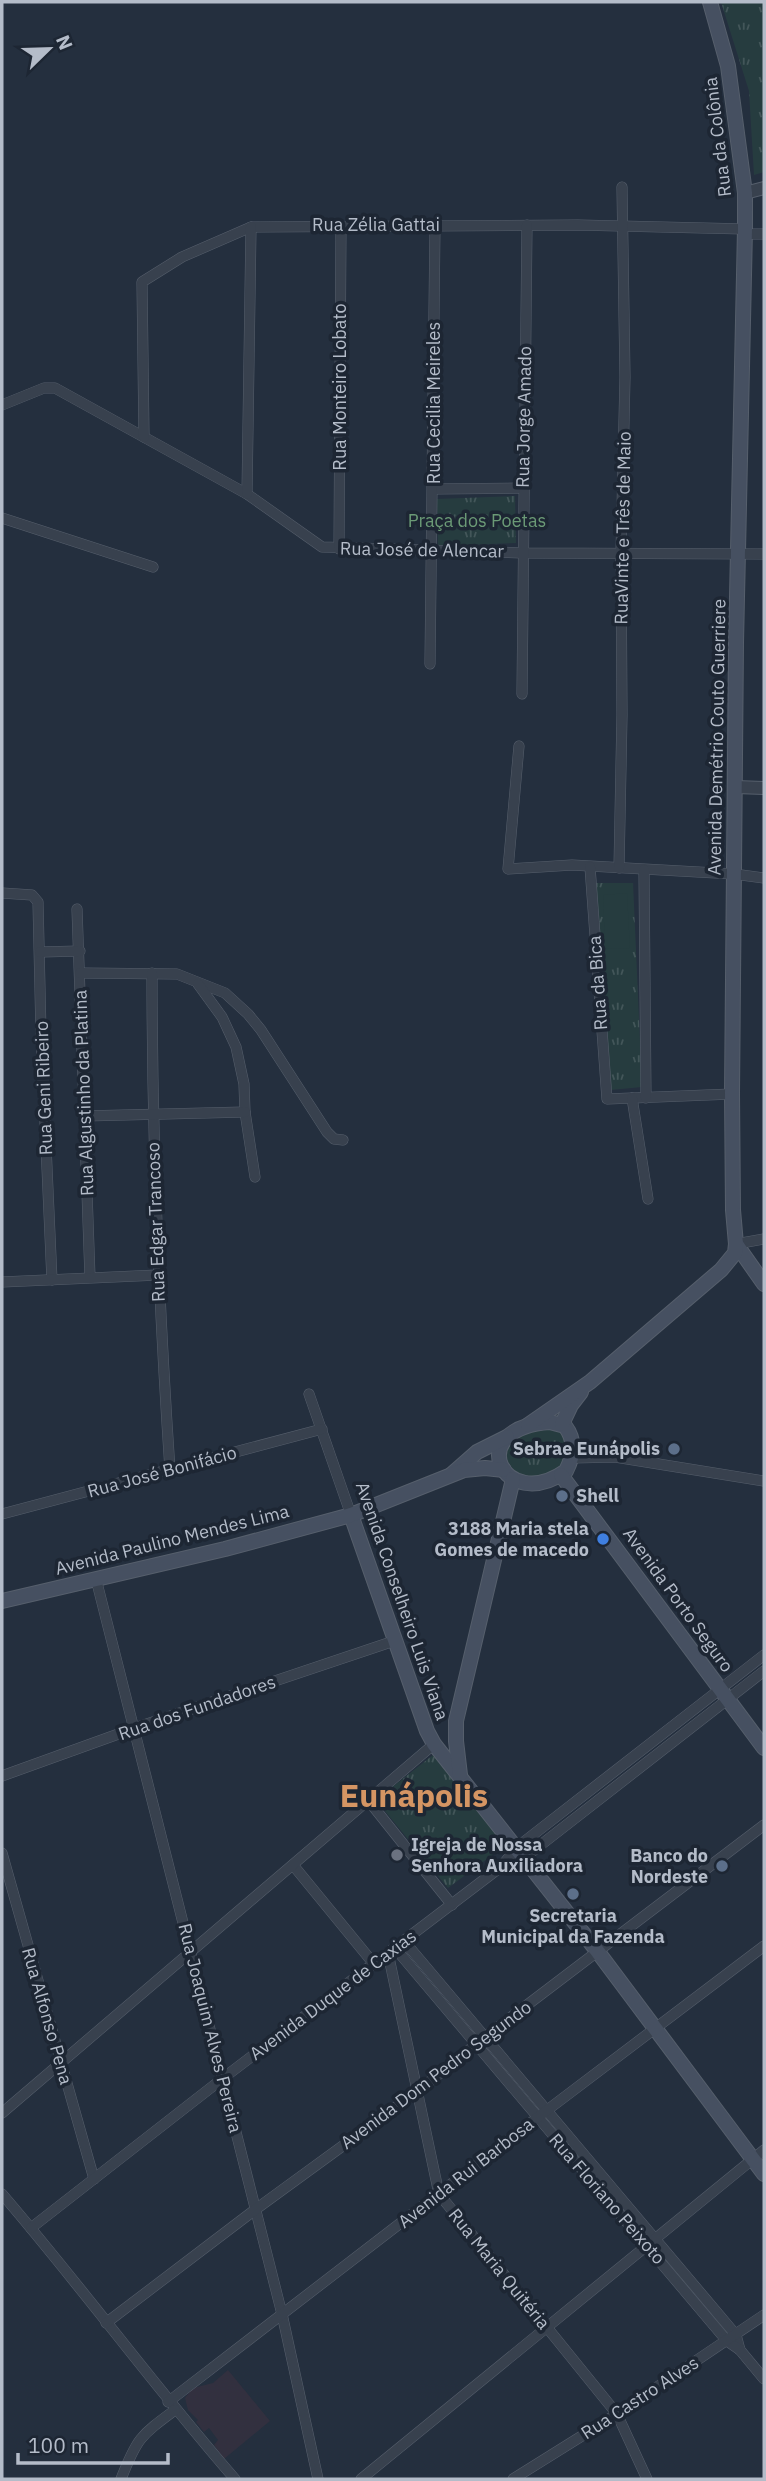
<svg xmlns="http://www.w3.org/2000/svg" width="766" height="2481" viewBox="0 0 766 2481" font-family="'IBM Plex Sans',sans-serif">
<defs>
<pattern id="park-tufts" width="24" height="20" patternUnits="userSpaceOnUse" patternTransform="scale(1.75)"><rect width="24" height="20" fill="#263c3f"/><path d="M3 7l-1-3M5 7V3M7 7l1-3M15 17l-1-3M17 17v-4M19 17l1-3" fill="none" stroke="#435659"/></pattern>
</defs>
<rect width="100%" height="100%" fill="#242f3e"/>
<path fill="#32303f" d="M228,2370L270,2421L224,2459L214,2445L218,2440L209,2428L204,2432L196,2422L198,2420L188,2410L185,2398L193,2388L213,2383Z"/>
<g fill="url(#park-tufts)">
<path d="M721,2H764V172L754,175L749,91Z"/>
<path d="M515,496L516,543L438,546L437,499Z"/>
<path d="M596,883H633L642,1087L610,1090Z"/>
<path d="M558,1429C570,1438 571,1453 561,1466C557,1472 547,1476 541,1480L517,1475L508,1462L505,1450C517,1431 536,1430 558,1429Z"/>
<path d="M433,1755L507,1844L448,1888L376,1800Z"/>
</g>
<path fill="#263c3f" d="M627,893L630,948L605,949L603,895Z"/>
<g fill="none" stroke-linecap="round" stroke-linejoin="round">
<defs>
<g id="minor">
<path d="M745,234H764"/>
<path d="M2,405L44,388H55L247,494L322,547L523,553L764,554"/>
<path d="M144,437L142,282L182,257L251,227L578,225L745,229"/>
<path d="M433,489L524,488"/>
<path d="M247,494L251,227"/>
<path d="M2,518L153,567"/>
<path d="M339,549L341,225"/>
<path d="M430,664L435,225"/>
<path d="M522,694L527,225"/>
<path d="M519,746L508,869L572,865L734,874L764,878"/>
<path d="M590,867L607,1099L732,1094"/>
<path d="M619,868L622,715L621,554L625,377L622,187"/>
<path d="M644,870L646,1098"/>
<path d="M2,893L32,895L38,902L41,1033L52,1280"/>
<path d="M77,909L90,1277"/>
<path d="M40,952L80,951"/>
<path d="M80,973L177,974L225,993L248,1014L261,1030L327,1132L334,1139L343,1140"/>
<path d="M152,973C152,1139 159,1305 170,1470"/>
<path d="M198,984L222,1017L236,1047L244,1084L245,1112L255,1177"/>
<path d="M632,1098L648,1199"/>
<path d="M84,1116L245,1112"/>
<path d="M736,1244L764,1239"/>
<path d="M2,1282L158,1275"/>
<path d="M309,1394L351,1515"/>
<path d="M572,1458L615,1457L764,1481"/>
<path d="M2,1514L322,1429"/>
<path d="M96,1579L282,2314L318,2479"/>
<path d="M2,1776L135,1728L394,1641"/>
<path d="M368,1800L452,1905"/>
<path d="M2,1853L94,2179"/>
<path d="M293,1865L374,1964"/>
<path d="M503,1866L524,1858L764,1671"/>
<path d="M404,1941L736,2335L740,2350"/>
<path d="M395,1948L727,2341L740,2350L764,2379"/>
<path d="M388,1953L439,2194L617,2414L647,2479"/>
<path d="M2,2113L434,1744"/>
<path d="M2,2194C82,2287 154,2386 235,2479"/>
<path d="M31,2228L222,2079L502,1866L516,1848L764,1655"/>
<path d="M106,2323L256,2209L418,2091L485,2037L764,1825"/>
<path d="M168,2402L546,2111L764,1946"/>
<path d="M121,2479C137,2438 140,2436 175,2410"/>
<path d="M361,2479L764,2150"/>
<path d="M513,2479L617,2414L764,2315"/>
</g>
<g id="tertiary">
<path d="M745,193L764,188"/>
<path d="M736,787L764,788"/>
</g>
<g id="secondary">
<path d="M736,1244L764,1284"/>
<path d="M550,1422L565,1426C576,1441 574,1455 566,1471C503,1515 461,1428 550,1422Z"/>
<path d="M562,1424L571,1405L581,1392"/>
<path d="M528,1425L590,1382L721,1270L735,1253L736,1244L733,1210L732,1094L736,643L745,229V193L728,66L710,2"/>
<path d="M452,1474L477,1452L507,1437"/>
<path d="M561,1475L764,1748"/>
<path d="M351,1515L427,1731L434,1744L598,1952L764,2174"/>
<path d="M2,1601L225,1549L351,1515L464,1470L485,1468L504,1470"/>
<path d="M460,1775L456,1741V1721L513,1479"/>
</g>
</defs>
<use href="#minor" stroke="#565f6c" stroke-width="11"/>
<use href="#tertiary" stroke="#565f6c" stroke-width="14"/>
<use href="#secondary" stroke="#565f6c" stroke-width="16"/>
<use href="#minor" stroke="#38414e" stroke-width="10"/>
<use href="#tertiary" stroke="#38414e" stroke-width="12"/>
<use href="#secondary" stroke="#465061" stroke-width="14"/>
</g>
<g fill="#5c6f8a" stroke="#1d2633" stroke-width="2.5">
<circle cx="674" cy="1449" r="7"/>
<circle cx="562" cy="1496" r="7"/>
<circle cx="722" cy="1866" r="7"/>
<circle cx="573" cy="1894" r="7"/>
</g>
<circle fill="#3f7fe0" stroke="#1d2633" stroke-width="2.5" cx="603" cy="1539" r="7"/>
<circle fill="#6b7280" stroke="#1d2633" stroke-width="2.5" cx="397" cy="1855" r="7"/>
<g text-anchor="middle" stroke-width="7" stroke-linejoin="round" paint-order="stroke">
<g font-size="18" fill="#b4bcc9" stroke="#1d2633">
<text transform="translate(718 137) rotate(-97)" y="6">Rua da Colônia</text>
<text x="376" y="231">Rua Zélia Gattai</text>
<text transform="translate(340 387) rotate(-90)" y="6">Rua Monteiro Lobato</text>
<text transform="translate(434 403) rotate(-90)" y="6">Rua Cecilia Meireles</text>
<text transform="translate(524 417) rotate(-89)" y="6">Rua Jorge Amado</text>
<text transform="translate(623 528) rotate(-89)" y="6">RuaVinte e Três de Maio</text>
<text transform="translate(422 550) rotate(1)" y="6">Rua José de Alencar</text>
<text transform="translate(717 737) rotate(-89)" y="6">Avenida Demétrio Couto Guerriere</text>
<text transform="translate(598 983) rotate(-94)" y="6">Rua da Bica</text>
<text transform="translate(44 1088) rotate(-92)" y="6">Rua Geni Ribeiro</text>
<text transform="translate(84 1093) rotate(-92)" y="6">Rua Algustinho da Platina</text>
<text transform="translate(156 1222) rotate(-92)" y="6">Rua Edgar Trancoso</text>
<text transform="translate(162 1472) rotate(-15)" y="6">Rua José Bonifácio</text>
<text transform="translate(172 1540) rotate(-14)" y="6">Avenida Paulino Mendes Lima</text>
<text transform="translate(678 1600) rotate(54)" y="6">Avenida Porto Seguro</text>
<text transform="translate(402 1601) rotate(71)" y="6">Avenida Conselheiro Luis Viana</text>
<text transform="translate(197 1708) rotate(-19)" y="6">Rua dos Fundadores</text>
<text transform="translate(333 1995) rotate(-37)" y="6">Avenida Duque de Caxias</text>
<text transform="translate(47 2016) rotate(74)" y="6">Rua Alfonso Pena</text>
<text transform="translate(210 2028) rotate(76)" y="6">Rua Joaquim Alves Pereira</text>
<text transform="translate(436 2075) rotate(-37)" y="6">Avenida Dom Pedro Segundo</text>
<text transform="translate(466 2173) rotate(-38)" y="6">Avenida Rui Barbosa</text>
<text transform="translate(607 2199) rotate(49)" y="6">Rua Floriano Peixoto</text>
<text transform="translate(499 2269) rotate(51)" y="6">Rua Maria Quitéria</text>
<text transform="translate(640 2398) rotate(-33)" y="6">Rua Castro Alves</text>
</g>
<g font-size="18" fill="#6b9a76" stroke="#1d2633">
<text x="477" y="527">Praça dos Poetas</text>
</g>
<g font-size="18" font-weight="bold" fill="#b4bcc9" stroke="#1d2633" text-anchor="end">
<text x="660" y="1455">Sebrae Eunápolis</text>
<text x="576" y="1502" text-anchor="start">Shell</text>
<text x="589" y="1535">3188 Maria stela<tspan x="589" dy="21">Gomes de macedo</tspan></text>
<text x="411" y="1851" text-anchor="start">Igreja de Nossa<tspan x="411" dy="21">Senhora Auxiliadora</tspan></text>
<text x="708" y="1862">Banco do<tspan x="708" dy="21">Nordeste</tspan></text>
<text x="573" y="1922" text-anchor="middle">Secretaria<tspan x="573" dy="21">Municipal da Fazenda</tspan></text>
</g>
<g font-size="32" font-weight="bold" fill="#d59563" stroke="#1d2633">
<text x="414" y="1807">Eunápolis</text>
</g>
</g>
<rect width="766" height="2481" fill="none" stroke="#b4bcc9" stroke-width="7"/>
<g transform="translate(49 49) rotate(67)" stroke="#1d2633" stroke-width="5" paint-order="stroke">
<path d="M0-5L12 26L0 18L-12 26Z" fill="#b4bcc9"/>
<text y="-10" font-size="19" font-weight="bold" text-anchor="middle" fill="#b4bcc9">N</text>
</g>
<path d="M18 2453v10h150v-10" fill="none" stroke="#b4bcc9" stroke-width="3.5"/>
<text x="28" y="2453" font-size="21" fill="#b4bcc9" stroke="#1d2633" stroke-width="5" paint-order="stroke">100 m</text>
</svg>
